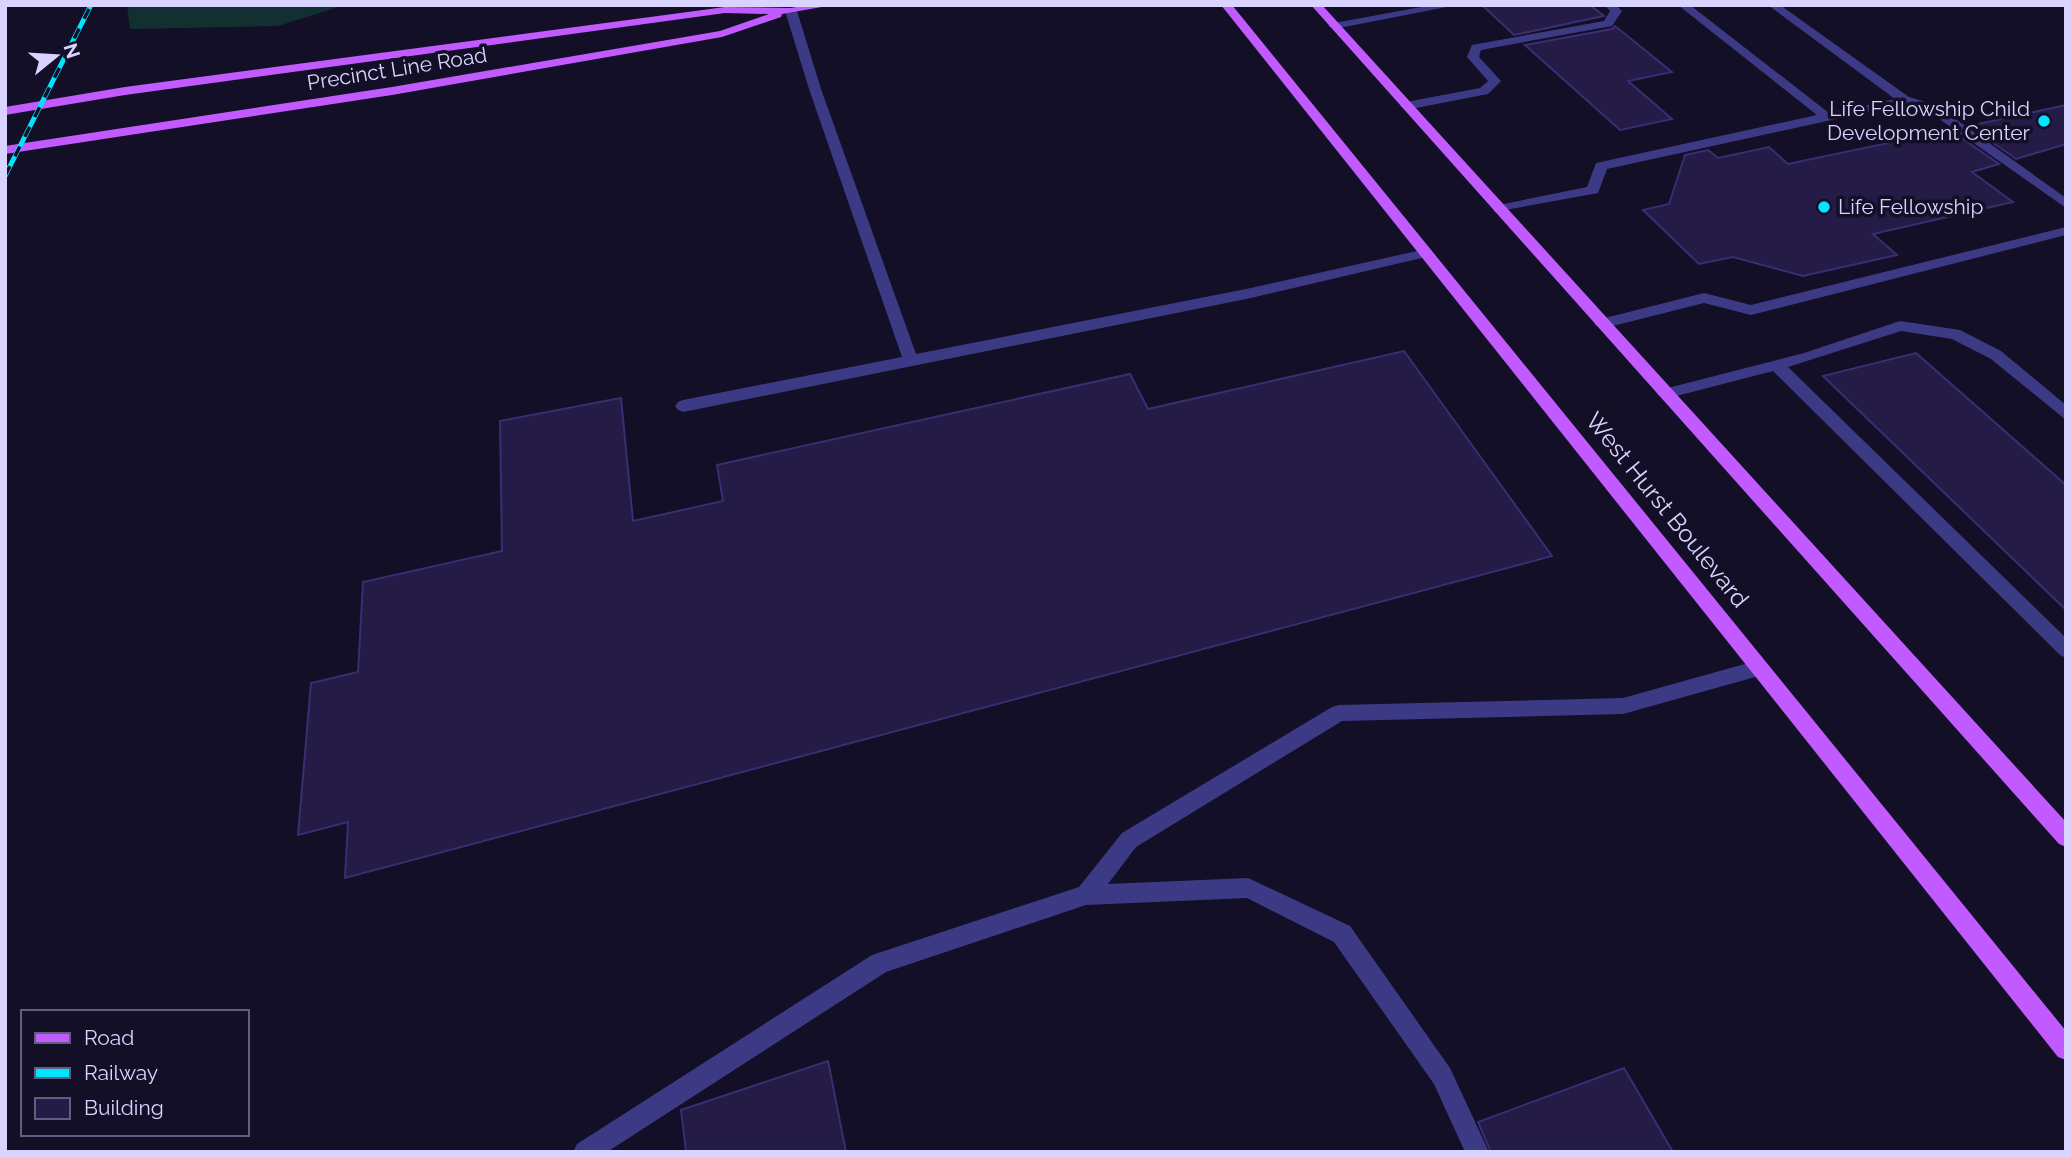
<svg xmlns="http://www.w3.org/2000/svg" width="2071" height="1157" viewBox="0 0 2071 1157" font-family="Raleway,sans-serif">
<rect width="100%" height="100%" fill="#130f26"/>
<path fill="#12302f" d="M127,5H345L278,26L130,29Z"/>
<g fill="#241b47" stroke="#3b2d73" stroke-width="2">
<path d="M1482,5H1590L1604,16L1514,35Z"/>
<path d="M1615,26L1672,72L1628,81L1672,119L1620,130L1525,45L1612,29Z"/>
<path d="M2066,105V144L2016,159L1969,126Z"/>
<path d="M1950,130L1999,164L1972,172L2013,202L1873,234L1897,255L1803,276L1733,257L1699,264L1643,210L1669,204L1685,155L1708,150L1718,158L1769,147L1788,164Z"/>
<path d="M1404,351L1552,556L345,878L348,822L298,835L311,683L358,672L363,582L502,551L500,421L621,398L633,521L723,501L717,465L1130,374L1148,409Z"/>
<path d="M1916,353L2066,485V610L1823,376Z"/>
<path d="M828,1061L846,1152H686L681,1110Z"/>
<path d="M1624,1068L1673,1152H1491L1478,1122Z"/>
</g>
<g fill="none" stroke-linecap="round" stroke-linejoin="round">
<g fill="#3d3a85" fill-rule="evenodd">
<path d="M1432,5H1457L1334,29L1328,26L1334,23Z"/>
<path d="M1605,5H1616L1622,11L1612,26L1481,50L1479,57L1501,81L1488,94L1406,110L1400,106L1406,102L1480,88L1488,81L1467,57L1472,45L1604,21L1610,11Z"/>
<path d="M1678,5H1690L1829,113L1895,99L1768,5H1780L1909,97L1936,105L2066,198V208L1928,111L1905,104L1607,169L1598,193L1494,212V206L1587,187L1596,163L1817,115Z"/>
<path d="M791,8L797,11L821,89L916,354L1251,288L1426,249L1433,253L1426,257L1251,298L683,412L678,410L675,406L678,402L683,400L902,357L809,89L785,11Z"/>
<path d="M2066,227V235L1751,315L1704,303L1601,329L1594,324L1601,319L1704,293L1751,305Z"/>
<path d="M1900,321L1960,330L2001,351L2066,405V420L1991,359L1952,339L1901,331L1788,367L2066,638V658L2060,655L1773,371L1665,399L1657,394L1660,390L1804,353Z"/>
<path d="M1759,660L1766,662L1768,668L1766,674L1623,714L1342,721L1136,847L1108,884L1248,878L1350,926L1450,1068L1489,1152H1465L1434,1084L1334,942L1247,898L1086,905L886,972L607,1152H573L577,1144L872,955L1079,887L1122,833L1332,707L1339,705L1623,698Z"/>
</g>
<g fill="#c25bff" fill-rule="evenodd">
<path d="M806,5H833L782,14L781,17L722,37L392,95L5,154V146L392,87L720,31L769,14L725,13L125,95L5,115V107L125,87L725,7L791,8Z"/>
<path d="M1221,5H1232L2066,1031V1060L2058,1057Z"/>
<path d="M1311,5H1322L2066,822V847L2059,844Z"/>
</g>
<defs>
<path id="rail" d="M5,176L91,5"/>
</defs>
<use href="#rail" stroke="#00e5ff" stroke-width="5"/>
<use href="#rail" stroke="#130f26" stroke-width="3.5" stroke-dasharray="11" stroke-linecap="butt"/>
</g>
<g fill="#00e5ff" stroke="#130f26" stroke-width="2.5">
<circle cx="2044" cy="121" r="7"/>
<circle cx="1824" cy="207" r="7"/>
</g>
<g text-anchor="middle" stroke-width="7" stroke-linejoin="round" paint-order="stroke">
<g font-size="21" fill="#d9d4ff" stroke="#130f26">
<text transform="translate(397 69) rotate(-9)" y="7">Precinct Line Road</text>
</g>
<g font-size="21" fill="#d9d4ff" stroke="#130f26" text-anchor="end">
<text x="2030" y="116">Life Fellowship Child<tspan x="2030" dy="24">Development Center</tspan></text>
<text x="1838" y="214" text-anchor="start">Life Fellowship</text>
</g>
<g font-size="24" fill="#d9d4ff" stroke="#130f26">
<text transform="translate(1667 510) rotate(51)" y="8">West Hurst Boulevard</text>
</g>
</g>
<rect width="2071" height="1157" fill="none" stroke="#d9d4ff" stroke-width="14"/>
<rect x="21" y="1010" width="228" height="126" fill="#130f26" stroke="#625e7d" stroke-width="2"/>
<rect x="35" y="1033" width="35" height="10" fill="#c25bff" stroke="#625e7d" stroke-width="2"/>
<text x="84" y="1045" font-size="21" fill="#d9d4ff">Road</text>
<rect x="35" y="1068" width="35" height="10" fill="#00e5ff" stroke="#625e7d" stroke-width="2"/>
<text x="84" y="1080" font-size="21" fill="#d9d4ff">Railway</text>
<rect x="35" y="1098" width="35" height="21" fill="#241b47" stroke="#625e7d" stroke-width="2"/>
<text x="84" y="1115" font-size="21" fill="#d9d4ff">Building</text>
<g transform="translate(56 56) rotate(72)" stroke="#130f26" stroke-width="5" paint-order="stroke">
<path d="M0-5L12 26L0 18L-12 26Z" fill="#d9d4ff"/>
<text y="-10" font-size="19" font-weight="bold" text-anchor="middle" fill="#d9d4ff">N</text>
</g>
</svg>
